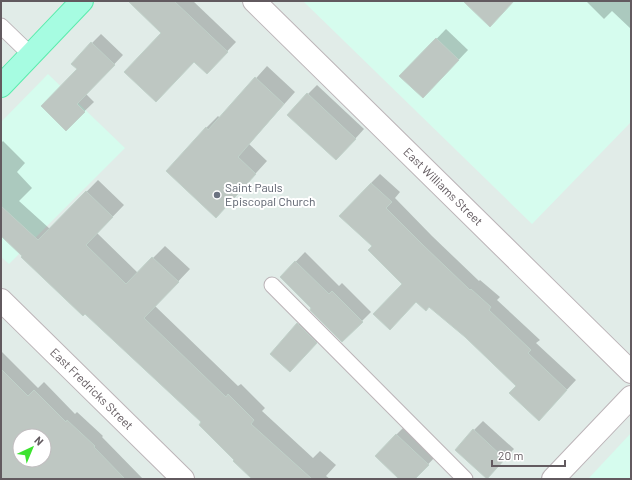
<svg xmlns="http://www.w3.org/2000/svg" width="632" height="480" viewBox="0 0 632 480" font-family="Barlow,sans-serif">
<rect width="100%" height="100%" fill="#e1ece8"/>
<g fill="#d6fcee">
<path d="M303,1H631V122L532,224Z"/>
<path d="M48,74L125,148L9,264L1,257V122Z"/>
<path d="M631,433V479H588Z"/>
</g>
<g fill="#0003" fill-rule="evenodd">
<path d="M129,1H193L236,42L216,63L163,33Z"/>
<path d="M586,1H631V29L612,11L604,19Z"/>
<path d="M446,29L468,50L432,88L401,76Z"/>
<path d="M101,34L123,55L86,94L94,102L66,129L78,69L92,43Z"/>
<path d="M267,66L295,92L249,144L267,161L228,204L206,128L218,116L220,118Z"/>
<path d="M317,85L364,129L345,150L308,94Z"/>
<path d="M3,141L25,163L17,172L32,188L19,201L50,229L98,180L124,205L97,233L138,273L165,246L190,269L155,306L238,386L241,384L265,408L262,411L313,458L320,451L336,465L326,476L330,479H253L203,422L1,235V143Z"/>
<path d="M380,174L400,192L395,198L432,236L479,281L480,280L500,297L497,300L540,340L536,343L576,380L548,410L518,386L465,336L403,284L373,246L371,183Z"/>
<path d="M305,252L339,286L342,283L371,312L342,341L313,308L281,277Z"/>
<path d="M307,315L325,333L300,361L272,353Z"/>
<path d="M1,351L38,388L44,382L75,414L77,412L103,436L102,437L143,479H13L1,466ZM20,436H44V460H20Z"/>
<path d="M483,421L514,449L495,469L474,430Z"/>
<path d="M405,426L437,455L414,479H401L396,435Z"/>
</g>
<g fill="#bec7c2" stroke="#c0d1c9" fill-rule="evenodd">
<path d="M128,1H174L228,52L207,74L194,62L156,102L124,72L161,33Z"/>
<path d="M463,1H514L490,27Z"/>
<path d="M436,38L459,60L423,98L399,76Z"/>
<path d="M91,42L115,65L77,104L85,112L66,131L41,106L77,69L71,64Z"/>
<path d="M255,77L284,104L238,157L256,174L216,218L166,171L206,127L208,130Z"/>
<path d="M307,93L356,139L336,160L287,115Z"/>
<path d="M371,183L392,202L386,208L423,245L470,290L471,289L491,307L489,310L531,350L528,353L567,390L539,421L509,393L516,386L465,337L429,307L426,311L416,302L390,330L373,314L402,284L368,250L372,246L339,216Z"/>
<path d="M86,191L113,217L86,245L126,284L152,257L179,282L144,318L226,397L228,394L254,420L251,424L312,479H252L233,461L234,460L199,425L201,422L85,314L83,316L21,257L22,256L1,236V206L38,240Z"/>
<path d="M295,261L329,294L332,291L363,322L342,342L310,310L311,308L280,277Z"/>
<path d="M297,323L317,343L290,372L270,354Z"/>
<path d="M1,369L28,396L34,390L66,422L67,420L95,446L94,447L125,479H1ZM20,436H44V460H20Z"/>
<path d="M473,429L505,459L487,479L455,450Z"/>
<path d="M396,434L429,465L415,479H399L375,456Z"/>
</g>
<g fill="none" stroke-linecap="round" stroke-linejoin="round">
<defs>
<g id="service">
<path d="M1,26L31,55"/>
<path d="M272,285L465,479"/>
</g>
<g id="minor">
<path id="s1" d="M254,1L631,372"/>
<path id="s2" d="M1,300L183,479"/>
<path d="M553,479L631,397"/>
</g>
<path id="primary" d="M1,86L82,1"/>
</defs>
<use href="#service" stroke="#bcb4b8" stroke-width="17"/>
<use href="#minor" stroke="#bcb4b8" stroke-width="24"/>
<use href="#primary" stroke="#5aecad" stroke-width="24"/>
<use href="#service" stroke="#fff" stroke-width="15"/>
<use href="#minor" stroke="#fff" stroke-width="22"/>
<use href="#primary" stroke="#a6fce1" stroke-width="22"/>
</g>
<circle fill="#6b7280" stroke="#fff" stroke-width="1.5" cx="217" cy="195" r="4"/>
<g text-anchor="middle" stroke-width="4" stroke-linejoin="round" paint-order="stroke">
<g font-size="12" fill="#625a5f" stroke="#fff">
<text dy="4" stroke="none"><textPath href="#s1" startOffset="265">East Williams Street</textPath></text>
<text dy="4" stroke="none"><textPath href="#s2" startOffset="127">East Fredricks Street</textPath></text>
</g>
<g font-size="12" fill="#5b616d" stroke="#fff" text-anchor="start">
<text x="225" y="192">Saint Pauls<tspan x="225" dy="14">Episcopal Church</tspan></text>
</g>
</g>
<rect width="632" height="480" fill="none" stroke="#625a5f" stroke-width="4"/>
<g transform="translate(32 448) rotate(44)"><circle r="19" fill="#ffffff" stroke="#c0bdbf"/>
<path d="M0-3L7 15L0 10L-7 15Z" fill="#3de330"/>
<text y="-6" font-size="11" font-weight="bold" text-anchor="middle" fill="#625a5f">N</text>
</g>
<path d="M492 460v6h73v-6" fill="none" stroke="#625a5f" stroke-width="2"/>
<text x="498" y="460" font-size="12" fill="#625a5f" stroke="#ffffff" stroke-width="3" paint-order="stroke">20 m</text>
</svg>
